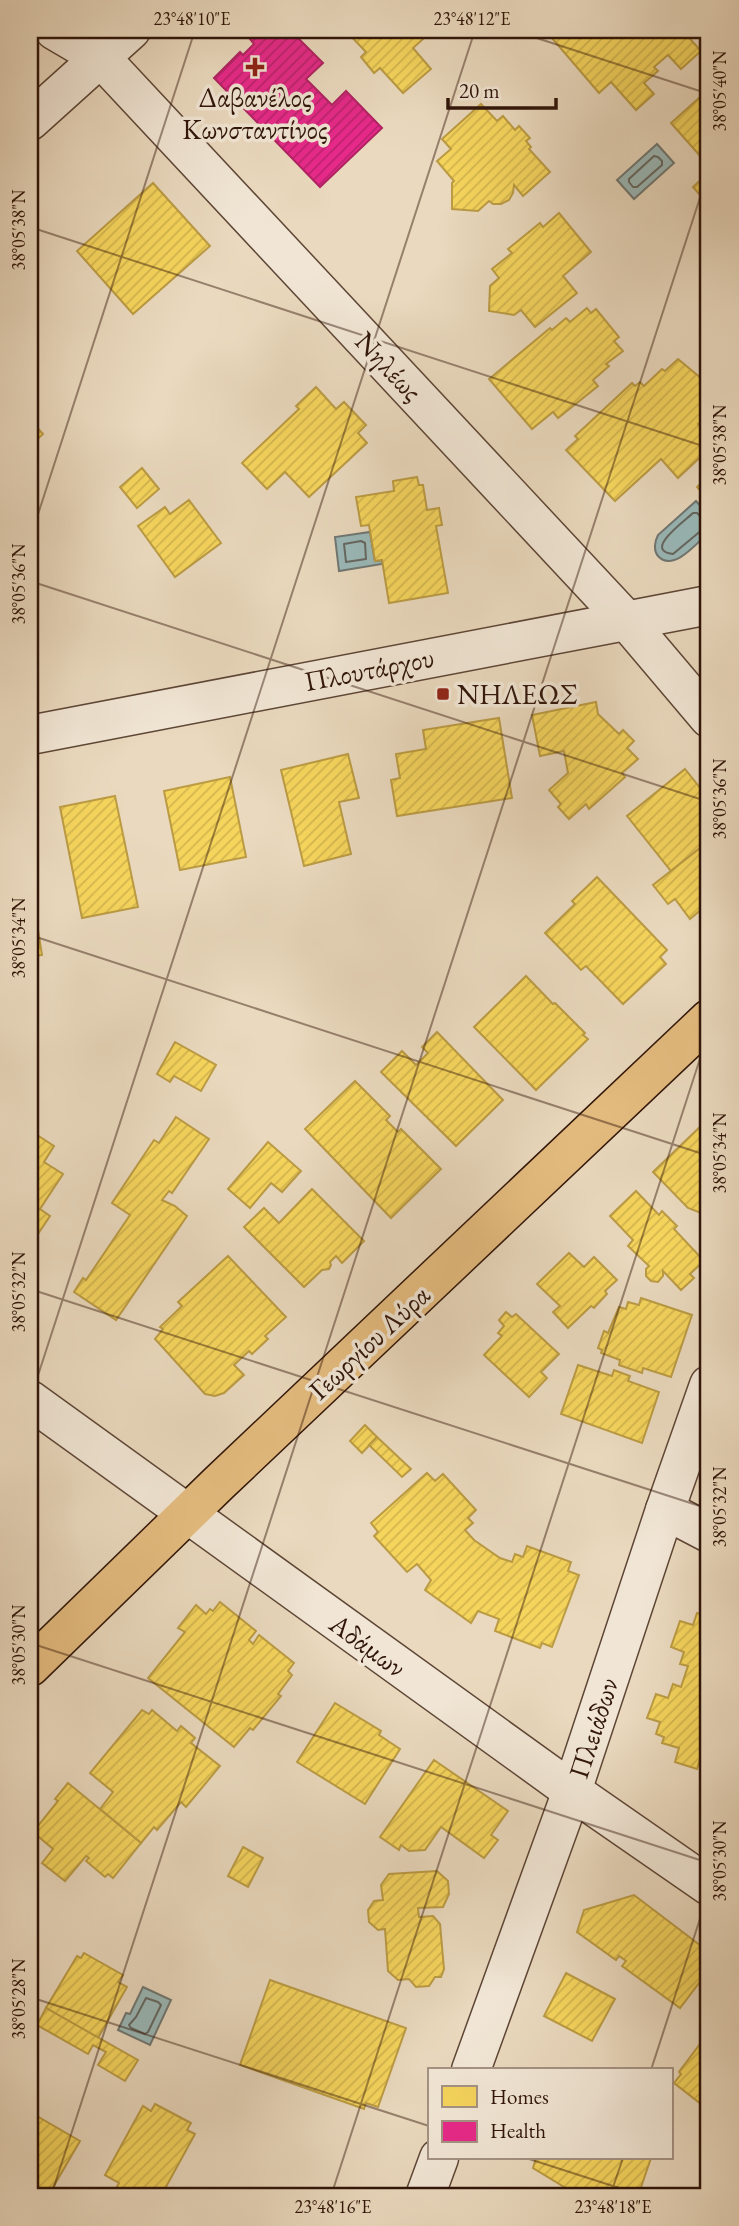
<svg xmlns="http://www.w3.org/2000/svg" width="739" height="2226" viewBox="0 0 739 2226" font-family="'EB Garamond',serif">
<defs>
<pattern id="homes-hatch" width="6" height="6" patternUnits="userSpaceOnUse" patternTransform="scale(1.75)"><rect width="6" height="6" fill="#f6d55c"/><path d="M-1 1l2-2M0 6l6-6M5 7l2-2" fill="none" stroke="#d3b64f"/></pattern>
<pattern id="health-hatch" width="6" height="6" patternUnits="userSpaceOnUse" patternTransform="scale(1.75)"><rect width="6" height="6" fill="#e7298a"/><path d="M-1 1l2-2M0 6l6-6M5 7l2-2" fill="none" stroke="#bc226f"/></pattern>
</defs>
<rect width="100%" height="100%" fill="#ead9be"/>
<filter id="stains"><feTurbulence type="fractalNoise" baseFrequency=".00286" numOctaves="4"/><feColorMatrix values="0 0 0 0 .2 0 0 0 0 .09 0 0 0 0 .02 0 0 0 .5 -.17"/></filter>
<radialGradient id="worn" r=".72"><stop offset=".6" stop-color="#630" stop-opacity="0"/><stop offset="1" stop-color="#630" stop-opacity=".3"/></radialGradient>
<g fill="#9ab9b9" stroke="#707773" stroke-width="2">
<path d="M657,144L674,163L634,199L617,180Z"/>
<path d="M696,501L709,516V532C698,542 673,573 658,556C653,550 655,541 658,535Z"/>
<path d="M370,532L375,561L382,560V564L339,571L335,537Z"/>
<path d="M143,1987L171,2000L150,2045L118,2030L126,2013L130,2014Z"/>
</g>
<g fill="url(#homes-hatch)" stroke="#bb9b43" stroke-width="2">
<path d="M345,30H433L413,48L431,69L403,93L380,68L374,73L361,57L366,52Z"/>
<path d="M545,30H682L701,51L681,69L668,55L654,67L658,71L644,83L654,94L636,110L611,82L599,93Z"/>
<path d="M709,89V166L671,123Z"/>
<path d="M481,104L497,121L503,116L515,130L519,126L530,138L526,141L531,147L529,149L550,172L523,196L514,185L513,193L509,200L501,204H493L489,201L478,211L452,209V183L454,181L437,161L451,149L442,139Z"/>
<path d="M709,172V205L693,187Z"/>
<path d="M153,183L210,246L133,314L77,251Z"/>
<path d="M559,213L591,252L563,276L577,293L535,327L521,310L514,315L489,311L490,286L499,278L492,269L512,253L508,249L540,223L543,227Z"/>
<path d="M587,308L591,313L596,309L619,337L614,341L623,351L606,364L609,366L593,380L598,386L558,418L553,412L532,429L489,379L550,328L552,330L566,318L570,322Z"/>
<path d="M678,359L702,379L709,389V414L698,424L709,436V449L678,478L661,459L615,501L566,450L578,439L575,436L632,383L635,386L640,382L644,386L662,369L665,371Z"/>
<path d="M316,387L336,409L344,402L366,425L358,433L367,443L309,497L285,472L267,489L242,463L299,409L296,406Z"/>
<path d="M30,420L43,434L30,446Z"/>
<path d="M142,468L159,489L137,508L120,487Z"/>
<path d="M709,475V500L697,487Z"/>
<path d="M417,477L419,485H423L427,510L439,508L442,525L436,526L448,593L389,603L382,560L375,561L369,525L361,526L356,497L394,491L393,481Z"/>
<path d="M189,500L221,543L175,577L138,526L165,507L170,514Z"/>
<path d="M30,531H31L38,572L30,574Z"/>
<path d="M596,702L598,714L619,734L623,730L634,741L627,748L638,759L622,773L625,777L589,809L586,804L569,819L558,807L561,804L549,790L568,773L564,751L540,756L532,715Z"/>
<path d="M499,718L512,798L397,816L391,780L400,778L396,754L426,749L423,730Z"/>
<path d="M348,754L359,798L339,802L351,854L304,866L281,770Z"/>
<path d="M685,769L709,799V841L671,871L627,816Z"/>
<path d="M230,777L246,857L180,870L164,791Z"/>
<path d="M115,796L138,907L82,918L60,807Z"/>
<path d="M709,841V903L690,919L675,899L668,904L653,885Z"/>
<path d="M597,877L667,950L660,957L666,964L623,1004L586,966L581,970L545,933L575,904L572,901Z"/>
<path d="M30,880L42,955L30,957Z"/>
<path d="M526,976L553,1004L555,1003L585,1033L583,1035L588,1039L536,1090L474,1027Z"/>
<path d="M437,1032L503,1100L456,1146L381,1072L402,1051L416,1065L428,1053L422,1047Z"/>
<path d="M175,1042L216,1065L201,1091L174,1076L170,1082L157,1074Z"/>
<path d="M355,1081L390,1116L386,1120L398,1132L401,1129L441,1169L391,1218L305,1129Z"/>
<path d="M176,1117L209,1139L172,1193L169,1191L162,1200L175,1206L187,1216L116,1320L74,1292L83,1278L86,1280L130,1215L112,1203L154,1140L159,1143Z"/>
<path d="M709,1118V1216L688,1208L653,1172Z"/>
<path d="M34,1133L54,1146L44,1162L63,1174L40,1209L50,1216L30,1246V1139Z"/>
<path d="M268,1142L301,1171L282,1192L271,1183L250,1208L228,1189Z"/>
<path d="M312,1189L364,1241L342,1263L336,1256L330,1262L331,1265L329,1269L322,1270L304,1287L244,1227L264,1208L279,1223Z"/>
<path d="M636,1191L659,1215L662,1211L677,1226L674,1229L704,1261L690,1274L694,1278L681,1290L663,1271V1276L658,1282L651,1281L646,1276V1269L649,1266L628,1246L633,1240L610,1216Z"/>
<path d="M569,1253L584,1267L594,1257L617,1280L605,1291L607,1294L594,1308L591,1306L568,1328L553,1312L560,1306L537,1284Z"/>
<path d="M228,1256L286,1317L265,1336L268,1339L252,1354L249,1351L234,1365L244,1375L224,1393L215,1396L205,1394L155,1339L163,1329L160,1327L182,1306L178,1302Z"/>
<path d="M641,1298L692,1315L671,1377L643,1368L642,1373L619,1365L620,1360L601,1353L602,1350L598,1348L604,1331L608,1333L619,1307L626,1309L628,1302L639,1305Z"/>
<path d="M506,1312L512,1317L516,1314L559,1354L541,1372L547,1378L529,1397L484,1355L502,1336L498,1333L504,1326L499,1320Z"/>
<path d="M578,1365L612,1376L614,1370L630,1376L628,1381L659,1392L642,1443L561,1414Z"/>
<path d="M365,1425L377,1437L362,1453L350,1441Z"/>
<path d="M377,1437L411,1469L402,1477L369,1445Z"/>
<path d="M427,1473L435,1481L443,1474L476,1510L468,1518L473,1523L465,1530L474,1540L500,1558L512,1562L515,1554L523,1557L527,1546L571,1562L568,1571L579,1575L552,1647L542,1643L540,1648L495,1631L499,1619L478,1611L471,1623L425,1590L431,1580L417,1564L407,1572L374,1536L378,1532L371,1523Z"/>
<path d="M220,1602L256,1631L249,1640L253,1644L259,1635L294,1663L288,1671L292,1675L278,1694L281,1696L253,1730L250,1728L234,1747L148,1678L185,1632L178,1628L196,1605L206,1614L210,1609L213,1611Z"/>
<path d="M697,1613L709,1617V1764L703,1762L704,1757L701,1756L697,1769L675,1762L679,1748L662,1743L664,1737L656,1734L660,1722L647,1718L656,1694L668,1698L673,1684L681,1687L688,1666L680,1664L684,1652L671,1647L680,1621L693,1625Z"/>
<path d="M335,1703L381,1731L379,1735L400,1749L365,1804L297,1762Z"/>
<path d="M142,1710L149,1714L152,1710L177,1731L181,1726L195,1738L191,1743L220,1766L186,1807L181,1802L157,1830L154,1827L141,1843L100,1809L113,1792L90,1773Z"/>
<path d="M434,1760L508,1811L491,1835L498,1840L484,1858L441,1827L425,1850L409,1851L401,1845L399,1850L380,1837Z"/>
<path d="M68,1783L141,1843L113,1878L108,1874L105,1877L86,1861L89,1858L86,1856L65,1881L42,1863L53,1849L33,1832L58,1801L55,1799Z"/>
<path d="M243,1847L263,1858L248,1887L228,1876Z"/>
<path d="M437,1871L448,1881L449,1894L443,1907L418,1908L419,1917L433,1916L440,1924L444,1969L441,1977H435L429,1986L416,1987L409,1979L398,1980L388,1971L385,1929L378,1930L369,1922L368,1910L374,1901L383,1900L381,1885L389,1874Z"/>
<path d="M634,1895L709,1952V1970L680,2008L622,1966L626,1961L619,1956L616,1960L577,1932L584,1910Z"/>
<path d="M84,1953L123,1975L118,1982L127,1987L98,2038L46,2008L77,1956L81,1958Z"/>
<path d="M566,1973L615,1999L592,2041L544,2016Z"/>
<path d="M270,1980L406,2028L378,2107L366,2103L364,2109L240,2065Z"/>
<path d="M46,2008L138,2060L125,2081L98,2065L106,2052L93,2045L88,2054L37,2025Z"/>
<path d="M709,2032V2094L701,2104L674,2083L681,2074L679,2072Z"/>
<path d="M155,2104L191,2123L187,2130L195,2134L161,2196H112L119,2183L105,2175L143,2106L151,2111Z"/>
<path d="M30,2112L80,2141L48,2196H30Z"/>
<path d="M536,2158H651L638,2196H579L533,2168Z"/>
</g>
<path fill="url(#health-hatch)" stroke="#b02363" stroke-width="2" d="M260,30H290L323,63L306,79L332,105L346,91L382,128L320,187L214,78L240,52L243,55L254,44L250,39Z"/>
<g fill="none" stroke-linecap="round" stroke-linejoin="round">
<g stroke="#656761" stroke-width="2">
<path d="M654,156L658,157L662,161V165L637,187H633L629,182V179Z"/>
<path d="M709,520L703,519L697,513H693C686,520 642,551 673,554L703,529L709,528"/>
<path d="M361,541L365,543L366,559L346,562L344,544Z"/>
<path d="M146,1998L158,2002L161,2005L148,2032L145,2034L131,2028L129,2025L136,2017Z"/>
</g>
<defs>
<g id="minor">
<path d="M54,30L100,57L626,620L709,718"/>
<path d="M30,121L131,30"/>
<path d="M30,735L709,605"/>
<path d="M30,1400L572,1791L709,1886"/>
<path d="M665,1510L709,1533"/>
<path d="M471,2070L572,1791L665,1510L709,1385"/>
<path d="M425,2196L439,2158"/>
</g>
<path id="major" d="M30,1667L219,1483L709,1019"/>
</defs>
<use href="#minor" stroke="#5e4636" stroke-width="41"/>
<use href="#major" stroke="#301509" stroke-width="41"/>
<use href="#minor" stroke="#f1e6d5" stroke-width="38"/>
<use href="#major" stroke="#e5bc7f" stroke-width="38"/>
</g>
<path fill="none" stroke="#301509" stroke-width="2" stroke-opacity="0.45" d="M512,30L709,94M30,227L709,448M30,539L195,30M30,581L709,802M30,935L709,1156M30,1289L709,1509M30,1400L475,30M30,1643L709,1863M30,1997L429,2126M651,2070L709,1891M526,2158L644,2196M51,2196L709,170M331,2196L709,1031M610,2196L623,2158"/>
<g fill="#8f2418" stroke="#f1e6d5" stroke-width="2.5">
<path d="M251.5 56.5h7v7h7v7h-7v7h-7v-7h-7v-7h7z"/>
<rect x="436" y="687" width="14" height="14" rx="3.5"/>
</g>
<g text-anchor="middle" stroke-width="7" stroke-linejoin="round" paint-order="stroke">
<g font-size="28" fill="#301509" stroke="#f1e6d5">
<text x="255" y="107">Δαβανέλος<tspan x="255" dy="32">Κωνσταντίνος</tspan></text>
<text x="457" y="704" text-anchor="start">ΝΗΛΕΩΣ</text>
</g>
<g font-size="28" fill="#301509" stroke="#f1e6d5">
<text transform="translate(389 366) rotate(47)" y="10">Νηλέως</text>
<text transform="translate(369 669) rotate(-11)" y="10">Πλουτάρχου</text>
<text transform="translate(369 1342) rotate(-43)" y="10">Γεωργίου Λύρα</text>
<text transform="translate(368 1645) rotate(36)" y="10">Αδάμων</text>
<text transform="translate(593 1728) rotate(-72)" y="10">Πλειάδων</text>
</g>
</g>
<rect width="739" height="2226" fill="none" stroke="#ead9be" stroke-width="77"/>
<rect x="428" y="2068" width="245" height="91" fill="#f1e6d5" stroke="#a49283" stroke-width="2"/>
<rect x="442" y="2086" width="35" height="21" fill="#f6d55c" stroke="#a49283" stroke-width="2"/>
<text x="490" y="2104" font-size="21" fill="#301509">Homes</text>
<rect x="442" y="2121" width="35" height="21" fill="#e7298a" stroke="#a49283" stroke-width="2"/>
<text x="490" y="2138" font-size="21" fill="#301509">Health</text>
<path d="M448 98v10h108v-10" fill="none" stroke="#301509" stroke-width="3.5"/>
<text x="459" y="98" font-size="21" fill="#301509" stroke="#f1e6d5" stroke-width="5" paint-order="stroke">20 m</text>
<rect x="38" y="38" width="662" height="2150" fill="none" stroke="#301509" stroke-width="2.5"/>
<g font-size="18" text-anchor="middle" fill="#301509">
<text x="192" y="25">23°48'10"E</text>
<text x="472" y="25">23°48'12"E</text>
<text transform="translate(720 91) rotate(-90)" y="6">38°05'40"N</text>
<text transform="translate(19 230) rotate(-90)" y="6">38°05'38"N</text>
<text transform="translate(720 445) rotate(-90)" y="6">38°05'38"N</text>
<text transform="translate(19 584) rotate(-90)" y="6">38°05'36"N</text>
<text transform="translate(720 799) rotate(-90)" y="6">38°05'36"N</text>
<text transform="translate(19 938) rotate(-90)" y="6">38°05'34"N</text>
<text transform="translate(720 1153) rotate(-90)" y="6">38°05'34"N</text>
<text transform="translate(19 1292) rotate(-90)" y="6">38°05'32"N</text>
<text transform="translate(720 1507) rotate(-90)" y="6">38°05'32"N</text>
<text transform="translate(19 1645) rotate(-90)" y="6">38°05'30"N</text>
<text transform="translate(720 1861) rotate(-90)" y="6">38°05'30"N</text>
<text transform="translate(19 1999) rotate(-90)" y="6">38°05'28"N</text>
<text x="333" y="2213">23°48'16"E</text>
<text x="613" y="2213">23°48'18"E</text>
</g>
<rect width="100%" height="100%" filter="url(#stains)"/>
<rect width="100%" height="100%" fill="url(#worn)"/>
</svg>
